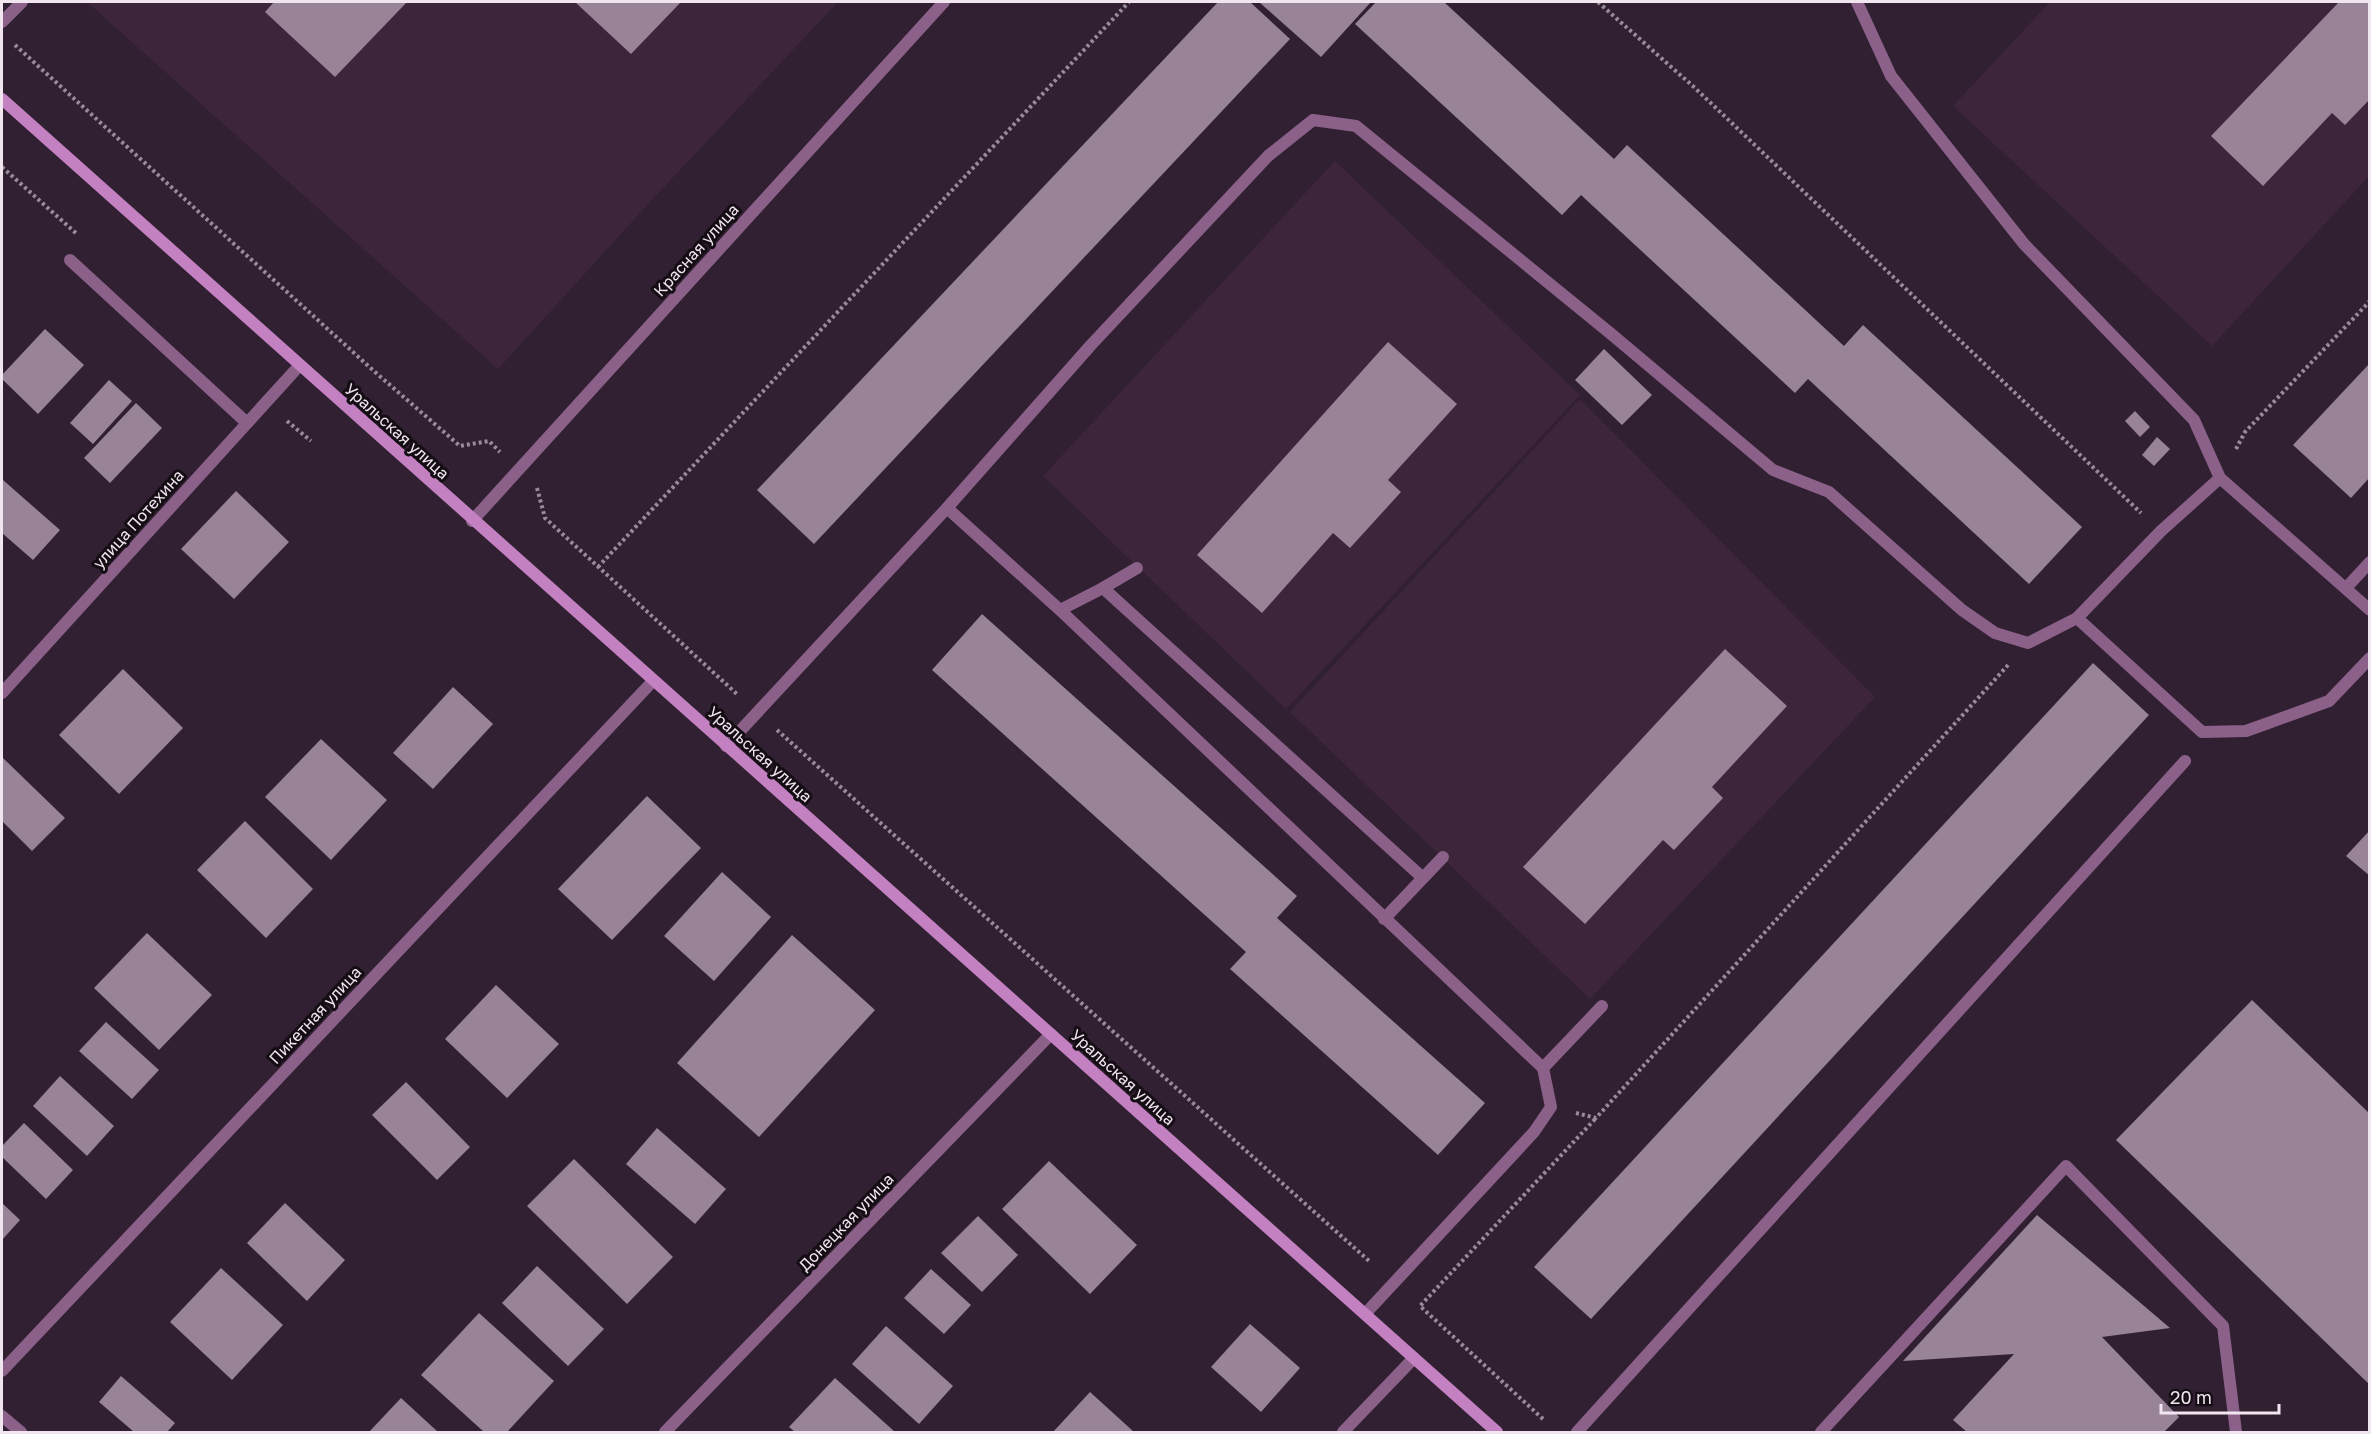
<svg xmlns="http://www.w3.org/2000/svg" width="2371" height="1434" viewBox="0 0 2371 1434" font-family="'Golos Text',sans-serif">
<rect width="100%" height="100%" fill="#312031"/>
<g fill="#3d263c">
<path d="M87,2H838L649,203L498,369Z"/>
<path d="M2050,2H2369V176L2212,346L1953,106Z"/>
<path d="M1335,161L1580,395L1286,709L1043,476Z"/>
<path d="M1580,399L1875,697L1590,999L1290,712Z"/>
</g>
<g fill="#988397">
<path d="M274,2H407L335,77L265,12Z"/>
<path d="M575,2H681L631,54Z"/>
<path d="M1218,2H1250L1290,39L814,544L757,490Z"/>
<path d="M1259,2H1371L1321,57Z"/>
<path d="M1376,2H1444L1614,159L1627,145L1844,346L1863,325L2082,527L2029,584L1808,379L1795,393L1581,195L1562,215L1355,24Z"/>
<path d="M2339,2H2370V99L2345,125L2332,113L2263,186L2211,136Z"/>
<path d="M45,329L84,365L38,414L2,379V375Z"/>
<path d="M1388,342L1457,404L1388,480L1401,492L1350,548L1333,533L1262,613L1197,555Z"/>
<path d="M1604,349L1652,395L1622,425L1575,380Z"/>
<path d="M2370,363V477L2351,498L2293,445Z"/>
<path d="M109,380L132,401L93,444L70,423Z"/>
<path d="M136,403L162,428L110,483L84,458Z"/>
<path d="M2135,411L2150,427L2140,437L2125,421Z"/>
<path d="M2157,437L2170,449L2154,466L2142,455Z"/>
<path d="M3,480L60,530L33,560L2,533Z"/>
<path d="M236,491L289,542L234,599L181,549Z"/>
<path d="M982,614L1297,896L1277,918L1485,1103L1438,1155L1230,969L1246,952L932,670Z"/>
<path d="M1725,649L1787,706L1712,787L1723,798L1674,850L1663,840L1585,924L1523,867Z"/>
<path d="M2093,663L2149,715L1591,1319L1534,1267Z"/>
<path d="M123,669L183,728L119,794L59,735Z"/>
<path d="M453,687L493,724L433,789L393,753Z"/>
<path d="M321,739L387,800L331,860L265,797Z"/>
<path d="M3,758L65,818L32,851L2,821Z"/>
<path d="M647,796L701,848L612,940L558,889Z"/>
<path d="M245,821L313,889L266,938L197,870Z"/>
<path d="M2370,830V876L2346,856Z"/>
<path d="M722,872L771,917L714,981L664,936Z"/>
<path d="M147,933L212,995L159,1050L94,988Z"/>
<path d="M792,935L875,1010L759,1137L677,1063Z"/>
<path d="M496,985L559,1044L507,1098L445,1039Z"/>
<path d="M2252,1000L2370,1114V1385L2116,1140Z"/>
<path d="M106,1022L159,1070L132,1099L79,1051Z"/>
<path d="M60,1076L114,1126L87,1156L33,1106Z"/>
<path d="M406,1082L470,1147L437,1180L372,1115Z"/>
<path d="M24,1123L73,1170L46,1199L2,1157V1146Z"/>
<path d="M657,1128L726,1189L695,1224L626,1164Z"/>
<path d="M574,1159L673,1257L627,1304L527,1206Z"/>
<path d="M1049,1161L1137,1245L1090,1294L1002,1209Z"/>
<path d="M2,1203L20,1220L2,1240Z"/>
<path d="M285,1203L345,1260L307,1301L247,1243Z"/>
<path d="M2037,1215L2170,1328L2102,1337L2179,1417L2164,1432H1967L1953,1420L2014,1354L1903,1361Z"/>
<path d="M978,1216L1018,1255L982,1292L941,1253Z"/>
<path d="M537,1266L604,1329L568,1366L502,1303Z"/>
<path d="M221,1268L283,1325L232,1380L170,1322Z"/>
<path d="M931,1269L971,1305L944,1334L904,1298Z"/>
<path d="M479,1313L554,1381L507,1432H484L421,1375Z"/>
<path d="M1250,1324L1300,1368L1261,1412L1211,1367Z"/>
<path d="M886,1326L953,1386L919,1424L852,1364Z"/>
<path d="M121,1376L175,1423L167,1432H134L99,1402Z"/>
<path d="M835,1378L895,1432H795L789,1427Z"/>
<path d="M1090,1392L1134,1432H1053Z"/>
<path d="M401,1398L438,1432H369Z"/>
</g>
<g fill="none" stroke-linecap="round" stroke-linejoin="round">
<g stroke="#9a8b99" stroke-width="4" stroke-dasharray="3 3" stroke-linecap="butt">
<path d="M1598,2L1695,88L2141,513"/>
<path d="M15,45L375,372L460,446L489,441L500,452"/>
<path d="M2,167L77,234"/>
<path d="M287,421L311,441"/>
<path d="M2236,449L2245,432L2370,301"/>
<path d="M537,488L545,518L738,695"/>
<path d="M598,567L1129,2"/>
<path d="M777,730L1369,1261"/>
<path d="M1576,1113L1596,1118L2009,664"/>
<path d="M1543,1419L1420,1306L1596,1118"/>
</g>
<g stroke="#8b618a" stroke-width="12">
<path d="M1857,2L1891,76L2024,244L2194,420L2220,478L2370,610"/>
<path d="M2,22L22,2"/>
<path d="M70,260L247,423"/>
<path d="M947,508L1060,610L1543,1068L1551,1107L1534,1132L1365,1314"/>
<path d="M1103,588L1423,878"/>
<path d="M2346,588L2370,562"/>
<path d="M1060,610L1103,588L1137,568"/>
<path d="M2077,618L2202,732L2246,731L2329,701L2370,658"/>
<path d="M726,746L947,508L1091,345L1268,156L1313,120L1356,126L1610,333L1773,470L1829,492L1962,610L1995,633L2028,643L2077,618L2161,531L2220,478"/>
<path d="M1384,919L1443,857"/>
<path d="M1543,1068L1602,1006"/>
<path d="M1577,1432L2185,761"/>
<path d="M1821,1432L2066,1166L2223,1326L2236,1432"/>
</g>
<g stroke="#8b618a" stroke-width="12">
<path d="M472,521L944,2"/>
<path d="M2,693L299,366"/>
<path d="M2,1371L653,681"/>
<path d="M2,1416L21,1432"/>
<path d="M665,1432L1051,1034"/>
<path d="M1343,1432L1414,1358"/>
</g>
<path stroke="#c381c2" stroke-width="12" d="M2,99L1497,1432"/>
</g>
<g text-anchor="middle" stroke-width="6" stroke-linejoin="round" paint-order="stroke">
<g font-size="16" fill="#f1e5f0" stroke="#150d14">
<text transform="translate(696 250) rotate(-48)" y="6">Красная улица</text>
<text transform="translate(397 431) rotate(42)" y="6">Уральская улица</text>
<text transform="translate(138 519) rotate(-48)" y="6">улица Потехина</text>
<text transform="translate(760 754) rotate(42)" y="6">Уральская улица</text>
<text transform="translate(315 1015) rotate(-47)" y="6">Пикетная улица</text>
<text transform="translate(1123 1077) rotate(42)" y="6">Уральская улица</text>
<text transform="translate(846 1222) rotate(-46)" y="6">Донецкая улица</text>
</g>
</g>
<rect width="2371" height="1434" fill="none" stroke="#f1e5f0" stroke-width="6"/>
<path d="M2161 1404v9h118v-9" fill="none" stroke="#f1e5f0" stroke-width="3"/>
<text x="2170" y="1404" font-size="18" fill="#f1e5f0" stroke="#150d14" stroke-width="4.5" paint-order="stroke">20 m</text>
</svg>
